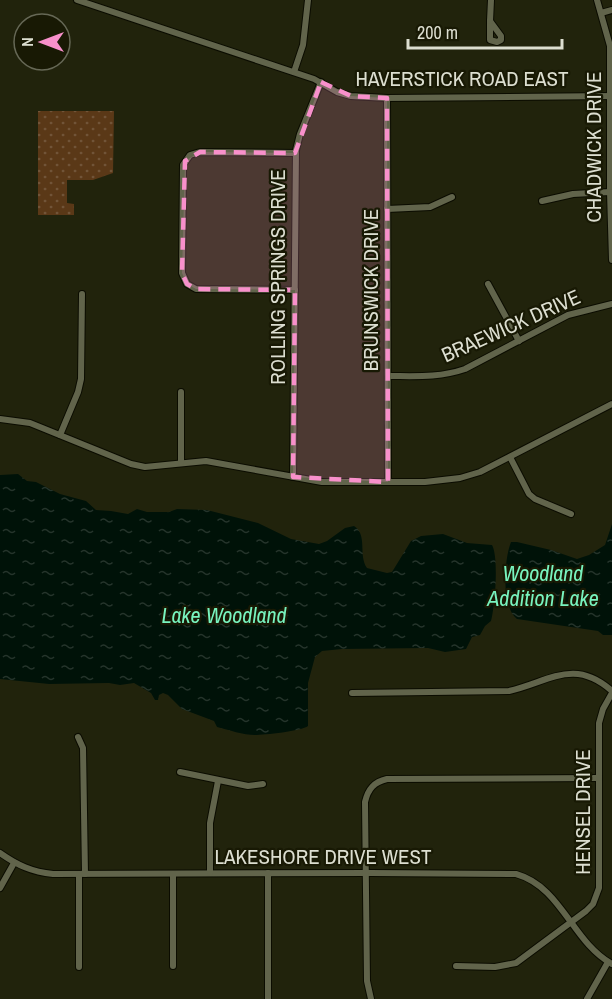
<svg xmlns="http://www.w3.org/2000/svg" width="612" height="999" viewBox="0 0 612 999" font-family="'Archivo Narrow',sans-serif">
<defs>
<pattern id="grass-dots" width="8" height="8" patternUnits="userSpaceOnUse" patternTransform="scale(1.5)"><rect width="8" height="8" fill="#5a3817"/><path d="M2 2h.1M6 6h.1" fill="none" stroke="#715438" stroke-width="1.8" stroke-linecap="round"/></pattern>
<pattern id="water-ripples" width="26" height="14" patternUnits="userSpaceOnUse" patternTransform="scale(1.5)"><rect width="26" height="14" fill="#001208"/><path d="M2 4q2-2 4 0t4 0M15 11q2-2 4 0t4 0" fill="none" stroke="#25342b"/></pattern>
</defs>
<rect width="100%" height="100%" fill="#21230c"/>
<path fill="url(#grass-dots)" d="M38,111H114L113,173L93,180H67V203L74,204V215H38Z"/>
<g fill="url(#water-ripples)">
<path d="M18,474L27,481L36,482L60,494L86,501L96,510L111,511L128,514L137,509L147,512H169L177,509L207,510L258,523L291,539L319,544L327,541L345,528L354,526C368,535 358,555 367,568L387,573L392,572L411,541L421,536L443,534L467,543L492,545C499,557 495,607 491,621L485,626L480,635L472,637L466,649L445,652L428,648L342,649L322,651L315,657L308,683V726C302,731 264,735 255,735C243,735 229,730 217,727L214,721L182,709L168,695L163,693L159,695L158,700H155L151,693L134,683L120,685L109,683L49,684L0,679V475Z"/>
<path d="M612,524V635H603L598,631L517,619C501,607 504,559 511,542H517L551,550L577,559L589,555L605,545Z"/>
</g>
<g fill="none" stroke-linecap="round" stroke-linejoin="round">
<defs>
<g id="minor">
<path d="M77,0L314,79L337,92L351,96L387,98L612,96"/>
<path d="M597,0L610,46V192L612,260"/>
<path d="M601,13L612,10"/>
<path d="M490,21L501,36V40L497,42L490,40Z"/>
<path d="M490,21L491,0"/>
<path d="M294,72L303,45L308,0"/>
<path d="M387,98L388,482"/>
<path d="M542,201L573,194L610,192"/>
<path d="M387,209L430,207L452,197"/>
<path d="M488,284L519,341"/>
<path d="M295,290L196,289L187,284L182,273L183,165L190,155L200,152L296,153"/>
<path d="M388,376C414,376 439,378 465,369L568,315L612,304"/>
<path d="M0,419L30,423L131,464L145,467L206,461L322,482H425L460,478L480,472L612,404"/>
<path d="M60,435L78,392L81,379L82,294"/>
<path d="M510,457L529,494L535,499L571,514"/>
<path d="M181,462V392"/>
<path d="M293,477L296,150L300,134L321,82"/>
<path d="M352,693L509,691C549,682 574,657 612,691"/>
<path d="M78,737L83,748L85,874"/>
<path d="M180,772L248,786L263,784"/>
<path d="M0,853C17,865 32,872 53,874L370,873L516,874C562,887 572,942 612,964"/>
<path d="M210,873V823L218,781"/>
<path d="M268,873V999"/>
<path d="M173,874V966"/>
<path d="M0,888L14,863"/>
<path d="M456,966L495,967L516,963L586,911L593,904L599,888V723L603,709L612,693"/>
<path d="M79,967V874"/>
<path d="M371,999L367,981L365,802C368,789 374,782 387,779L599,778"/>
<path d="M587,999L608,962"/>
</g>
</defs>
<use href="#minor" stroke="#0b0c00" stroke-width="8"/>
<use href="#minor" stroke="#61644b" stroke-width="6"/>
</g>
<path fill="#f890cb" fill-opacity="0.2" stroke="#f890cb" stroke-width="4.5" stroke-dasharray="12 8" stroke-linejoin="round" d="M321,82L351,96L387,98L388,482L293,477L295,290L196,289L187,284L182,273L185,161L200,152L295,153Z"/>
<g text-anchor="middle" stroke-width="4.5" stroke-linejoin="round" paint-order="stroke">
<g font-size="21" fill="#dcded0" stroke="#181904">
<text x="462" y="86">HAVERSTICK ROAD EAST</text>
<text transform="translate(594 147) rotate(-90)" y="7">CHADWICK DRIVE</text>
<text transform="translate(278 277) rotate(-90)" y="7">ROLLING SPRINGS DRIVE</text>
<text transform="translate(371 290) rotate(-90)" y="7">BRUNSWICK DRIVE</text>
<text transform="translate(511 326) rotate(-24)" y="7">BRAEWICK DRIVE</text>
<text transform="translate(583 812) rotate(-90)" y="7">HENSEL DRIVE</text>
<text x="323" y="864">LAKESHORE DRIVE WEST</text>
</g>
<g font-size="22" font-style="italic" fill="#78f4bf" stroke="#181904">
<text x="543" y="581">Woodland<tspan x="543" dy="25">Addition Lake</tspan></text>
<text x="224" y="623">Lake Woodland</text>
</g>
</g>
<g transform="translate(42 42) rotate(270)"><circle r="28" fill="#181904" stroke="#666856" stroke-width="1.5"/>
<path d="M0-4.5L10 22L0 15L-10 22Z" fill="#f890cb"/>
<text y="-9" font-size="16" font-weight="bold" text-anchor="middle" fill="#dcded0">N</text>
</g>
<path d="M408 39v9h154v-9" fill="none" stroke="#dcded0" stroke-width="3"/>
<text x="417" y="39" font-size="18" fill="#dcded0" stroke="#181904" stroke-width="4.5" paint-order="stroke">200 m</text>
</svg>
